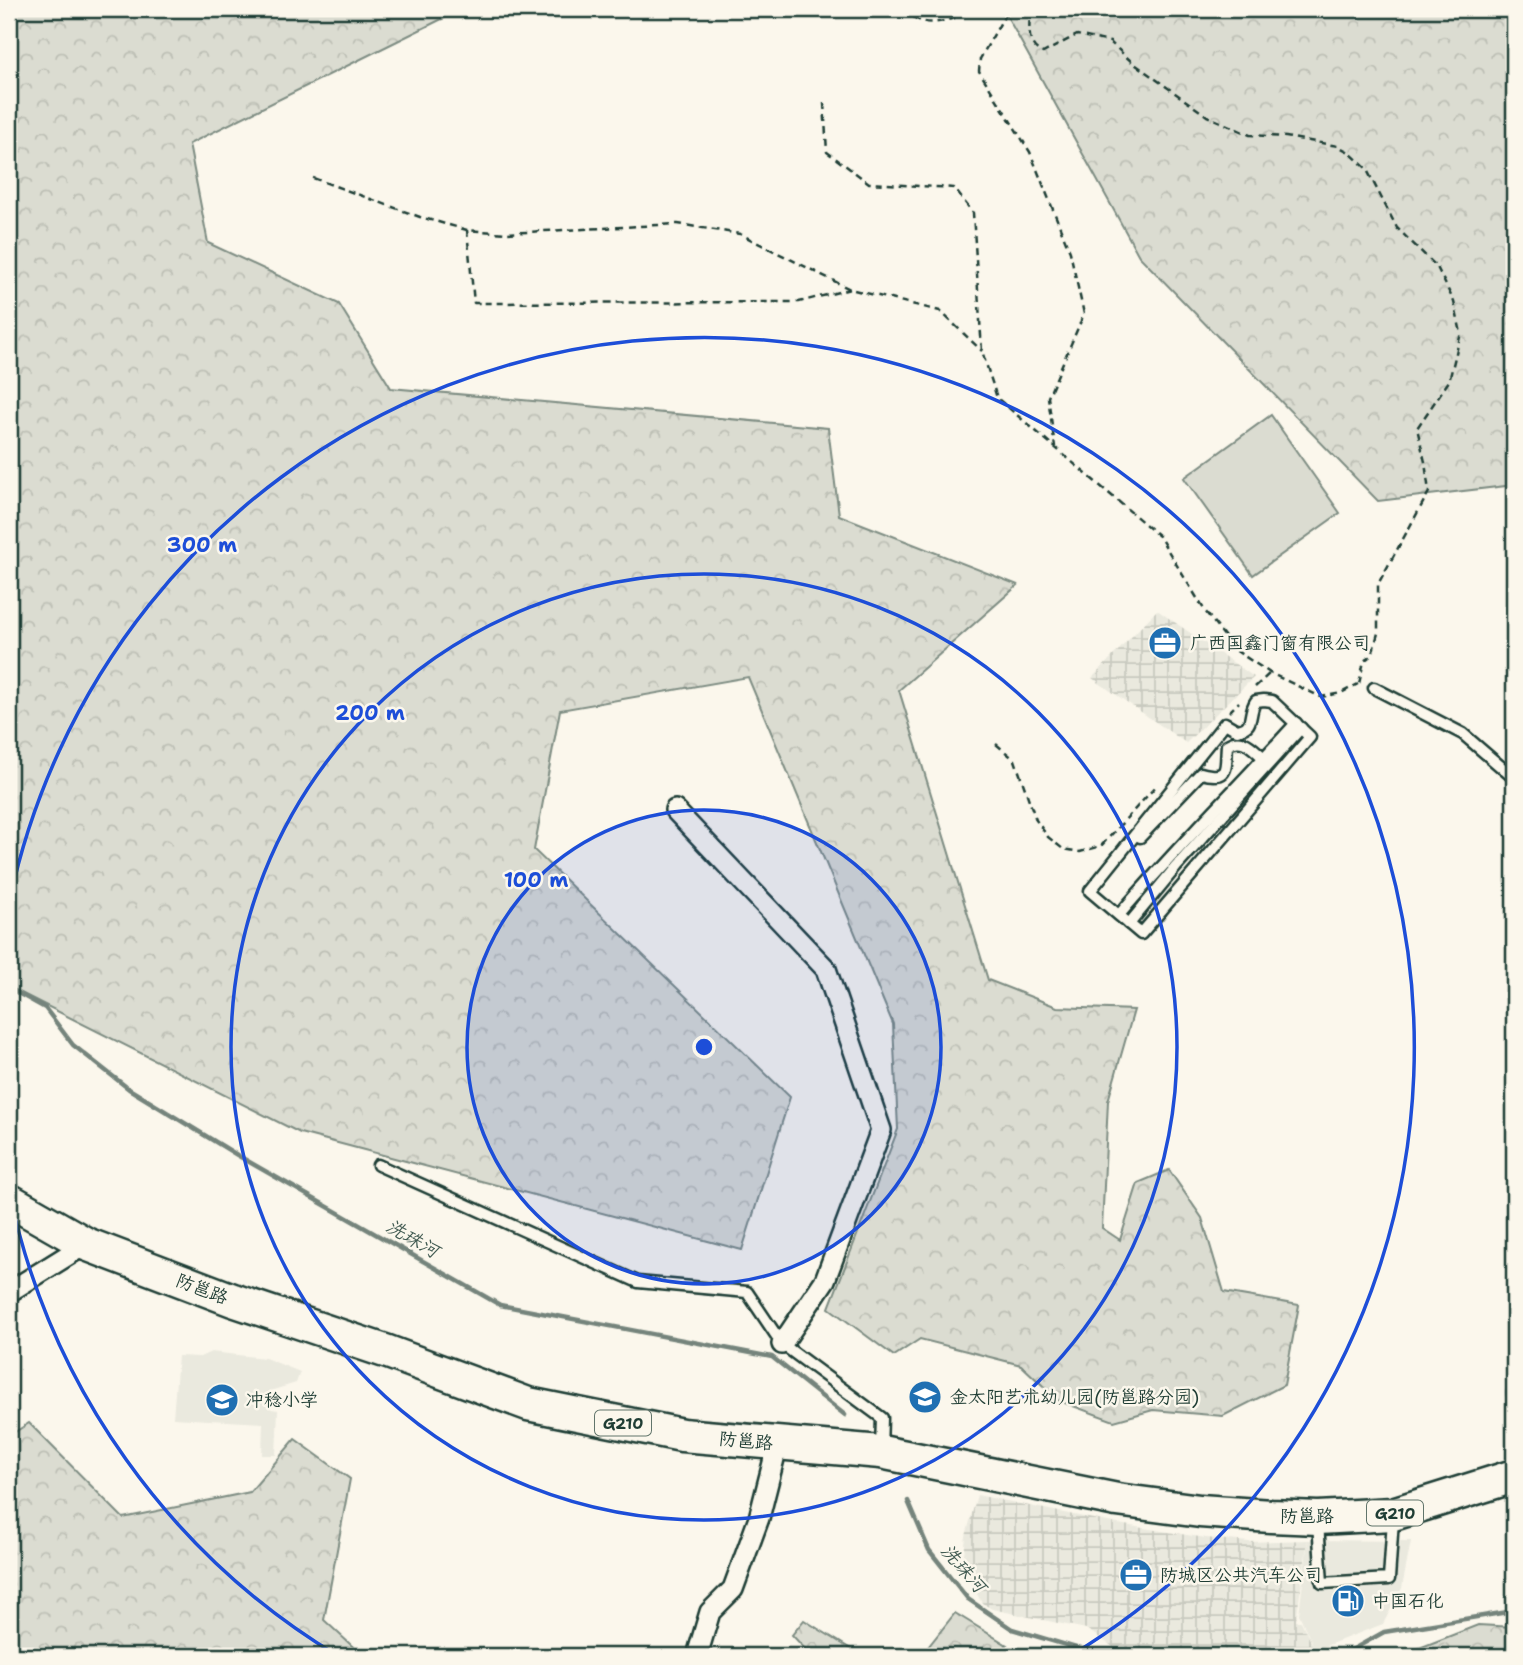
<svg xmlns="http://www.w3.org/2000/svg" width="1523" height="1665" viewBox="0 0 1523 1665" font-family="'Shantell Sans','LXGW WenKai TC',sans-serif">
<defs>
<pattern id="industrial-grid" width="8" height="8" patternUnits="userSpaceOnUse" patternTransform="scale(1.75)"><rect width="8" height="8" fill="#eae9de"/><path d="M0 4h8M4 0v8" fill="none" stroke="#c8c9bf"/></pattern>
<pattern id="forest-crowns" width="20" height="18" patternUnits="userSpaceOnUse" patternTransform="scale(1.75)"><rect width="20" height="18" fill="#dbdcd1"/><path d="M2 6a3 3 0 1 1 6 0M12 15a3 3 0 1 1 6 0" fill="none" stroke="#bcbeb4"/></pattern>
</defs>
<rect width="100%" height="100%" fill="#fbf7ec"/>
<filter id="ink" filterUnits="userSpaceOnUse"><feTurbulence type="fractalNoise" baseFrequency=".0143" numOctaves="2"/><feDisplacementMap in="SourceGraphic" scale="14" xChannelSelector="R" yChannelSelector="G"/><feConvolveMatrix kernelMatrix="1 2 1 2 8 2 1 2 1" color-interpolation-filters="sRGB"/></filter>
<g filter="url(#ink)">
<g fill="#eae9de">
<path d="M211,1352L265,1358L300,1372L296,1383L270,1391L271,1409L278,1410L276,1455H262L263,1423L173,1418L178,1356L200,1357Z"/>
<path d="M1308,1540L1411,1541L1402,1588L1383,1624L1315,1650L1299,1614Z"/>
</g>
<g fill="url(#industrial-grid)">
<path d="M1157,610L1254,677L1186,743L1092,678Z"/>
<path d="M977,1495L1118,1524L1206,1538L1249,1542L1308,1540L1296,1621H1301L1315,1650L1299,1656H1127L1086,1629L992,1609L982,1603L977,1594L971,1582L964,1554L966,1536Z"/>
</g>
<g fill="url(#forest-crowns)" stroke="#7d8c82" stroke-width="2">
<path d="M9,9H462L189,144L208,243L339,304L391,388L828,428L839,515L1018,585L899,690L988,980L1057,1007L1134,1010L1108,1101L1102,1228L1120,1240L1138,1183L1169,1170L1202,1218L1224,1292L1299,1305L1284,1385L1223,1416L1153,1410L1114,1421L1059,1401L1021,1365L920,1339L894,1356L829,1308L898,1129L893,1024L748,677L560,710L534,850L790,1097L742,1250L300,1133L9,987Z"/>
<path d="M1003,9H1514V485L1378,501L1139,256Z"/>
<path d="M29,1423L123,1518L250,1492L295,1439L350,1479L324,1620L363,1656H9V1436Z"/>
<path d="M955,1613L1007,1645L996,1656H921Z"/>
<path d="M804,1620L862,1656H837L834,1652L807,1651L792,1635Z"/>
<path d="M1478,1625L1514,1627V1656H1399Z"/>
</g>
<path fill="#dbdcd1" stroke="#7d8c82" stroke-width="2" d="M1271,415L1340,513L1253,575L1184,478Z"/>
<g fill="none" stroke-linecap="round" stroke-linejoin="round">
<g stroke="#74847b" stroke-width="4.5">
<path d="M9,988L45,1008L73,1045L129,1089L237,1155L500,1305L772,1357L845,1415"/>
<path d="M908,1501L929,1550L968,1599L1012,1629L1103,1656"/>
<path d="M1341,1656L1384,1632L1514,1611"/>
</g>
<path stroke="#adb4aa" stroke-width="16" d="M1513,1393L1514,1392"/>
<defs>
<g id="service">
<path d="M1374,688L1463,734L1514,778"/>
<path d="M1264,700L1272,701L1310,737L1141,934L1090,891L1225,723L1237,730C1256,727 1247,714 1256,701Z"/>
<path d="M1140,837L1201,773C1231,781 1225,767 1227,745C1243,735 1252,748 1264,758"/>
<path d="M1119,915C1175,849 1237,788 1296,723"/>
<path d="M1129,924L1176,867L1301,728"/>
<path d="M378,1165L638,1282L747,1292L782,1344L882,1418L881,1448"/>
<path d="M1318,1522L1322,1583L1389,1579L1393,1519"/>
</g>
<g id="minor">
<path d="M675,810L826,969L881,1130L825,1280L782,1344"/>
<path d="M9,1292L86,1244"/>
<path d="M702,1656L699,1649L710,1612L733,1589L759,1518L778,1443"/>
</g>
<path id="trunk" d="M9,1200L86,1244L233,1300L388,1352L528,1404L682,1435L881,1452L1117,1500L1200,1511L1271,1516L1318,1518L1393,1514L1514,1476"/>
</defs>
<use href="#service" stroke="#1f3d34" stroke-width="15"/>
<use href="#minor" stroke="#1f3d34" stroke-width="24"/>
<use href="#trunk" stroke="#1f3d34" stroke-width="37"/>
<g stroke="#1f3d34" stroke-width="2.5" stroke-dasharray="7 5" stroke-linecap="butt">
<path d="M905,9C925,35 954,17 979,9"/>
<path d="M1030,9C1030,25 1025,46 1043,53L1077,35L1110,42L1132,62L1207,116L1250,135L1286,137L1338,146L1349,152L1366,168L1397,228L1437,267L1454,302L1461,333L1449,381L1417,428L1425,462L1429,492L1378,584V633L1372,655L1364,661L1359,684"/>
<path d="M1006,13L980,59L979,71L1030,152L1070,252L1084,314L1048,397L1055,447"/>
<path d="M824,103L827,152L869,183L954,188L973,213L982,351L997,398L1159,536L1205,611L1235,650L1270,673L1321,697L1341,693L1358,684"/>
<path d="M313,178L420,217L467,230L507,233L678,224L740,234L850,289L940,311L982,351"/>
<path d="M467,230L474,303L799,302L850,289"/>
<path d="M1255,687L1270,673"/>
<path d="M1229,712L1239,702"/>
<path d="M996,744L1015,760L1036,820L1048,837L1063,849L1080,852L1101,846L1158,784"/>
</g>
<use href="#service" stroke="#fbf7ec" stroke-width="10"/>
<use href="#minor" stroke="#fbf7ec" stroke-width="19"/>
<use href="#trunk" stroke="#fbf7ec" stroke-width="32"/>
</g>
</g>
<circle cx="704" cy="1047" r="237" fill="#1d4ed8" fill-opacity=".12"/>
<g fill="none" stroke="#1d4ed8" stroke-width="3.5">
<circle cx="704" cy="1047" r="237"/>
<circle cx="704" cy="1047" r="473"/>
<path d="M338 1656A710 710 0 0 1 10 1195M10 899A710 710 0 1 1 1070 1656"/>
</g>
<defs>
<symbol id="office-disc" viewBox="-11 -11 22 22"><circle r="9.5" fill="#1f6fb2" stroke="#fbf7ec"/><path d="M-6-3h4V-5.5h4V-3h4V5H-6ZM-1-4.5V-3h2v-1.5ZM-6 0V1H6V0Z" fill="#fff"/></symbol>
<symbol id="school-disc" viewBox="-11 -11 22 22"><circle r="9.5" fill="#1f6fb2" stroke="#fbf7ec"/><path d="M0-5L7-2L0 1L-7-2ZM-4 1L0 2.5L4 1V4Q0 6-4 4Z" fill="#fff"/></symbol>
<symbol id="fuel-disc" viewBox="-11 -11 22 22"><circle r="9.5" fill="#1f6fb2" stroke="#fbf7ec"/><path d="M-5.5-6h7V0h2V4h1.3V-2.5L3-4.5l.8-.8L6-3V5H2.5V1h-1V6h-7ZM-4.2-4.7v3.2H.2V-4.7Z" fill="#fff"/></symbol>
</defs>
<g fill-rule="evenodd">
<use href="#office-disc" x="1146" y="624" width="38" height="38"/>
<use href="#school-disc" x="906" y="1378" width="38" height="38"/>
<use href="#school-disc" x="203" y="1381" width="38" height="38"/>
<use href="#office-disc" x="1117" y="1556" width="38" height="38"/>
<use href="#fuel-disc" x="1329" y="1582" width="38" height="38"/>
</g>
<g text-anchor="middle" stroke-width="5" stroke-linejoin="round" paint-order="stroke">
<g fill="#fbf7ec" stroke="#61756b" stroke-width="2">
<rect x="595" y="1410.5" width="56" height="25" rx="5"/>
<rect x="1367" y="1500.5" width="56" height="25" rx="5"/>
</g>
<g font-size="16" font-weight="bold" fill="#1f3d34">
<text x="623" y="1429">G210</text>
<text x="1395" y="1519">G210</text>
</g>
<g font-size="18" fill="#1f3d34" stroke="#fbf7ec" text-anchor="start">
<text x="1190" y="649">广西国鑫门窗有限公司</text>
<text x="950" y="1403">金太阳艺术幼儿园(防邕路分园)</text>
<text x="246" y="1406">冲稔小学</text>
<text x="1160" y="1581">防城区公共汽车公司</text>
<text x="1372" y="1607">中国石化</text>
</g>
<g font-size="18" fill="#1f3d34" stroke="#fbf7ec">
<text transform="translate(202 1289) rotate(21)" y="6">防邕路</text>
<text transform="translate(746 1441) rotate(5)" y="6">防邕路</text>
<text x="1307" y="1522">防邕路</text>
</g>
<g font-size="19" font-style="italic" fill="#425b52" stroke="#fbf7ec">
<text transform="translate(413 1238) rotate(30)" y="7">洗珠河</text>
<text transform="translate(964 1568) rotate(49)" y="7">洗珠河</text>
</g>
</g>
<circle cx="704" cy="1047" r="10" fill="#1d4ed8" stroke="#fbf7ec" stroke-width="3.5"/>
<g font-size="21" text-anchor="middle" font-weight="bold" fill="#1d4ed8" stroke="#fbf7ec" stroke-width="5" stroke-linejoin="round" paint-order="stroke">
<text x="202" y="552">300 m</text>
<text x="370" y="720">200 m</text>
<text x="536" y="887">100 m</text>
</g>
<rect width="1523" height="1665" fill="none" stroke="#fbf7ec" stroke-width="35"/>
<rect x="18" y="18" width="1488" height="1630" fill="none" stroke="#1f3d34" stroke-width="2.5" filter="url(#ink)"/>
</svg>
